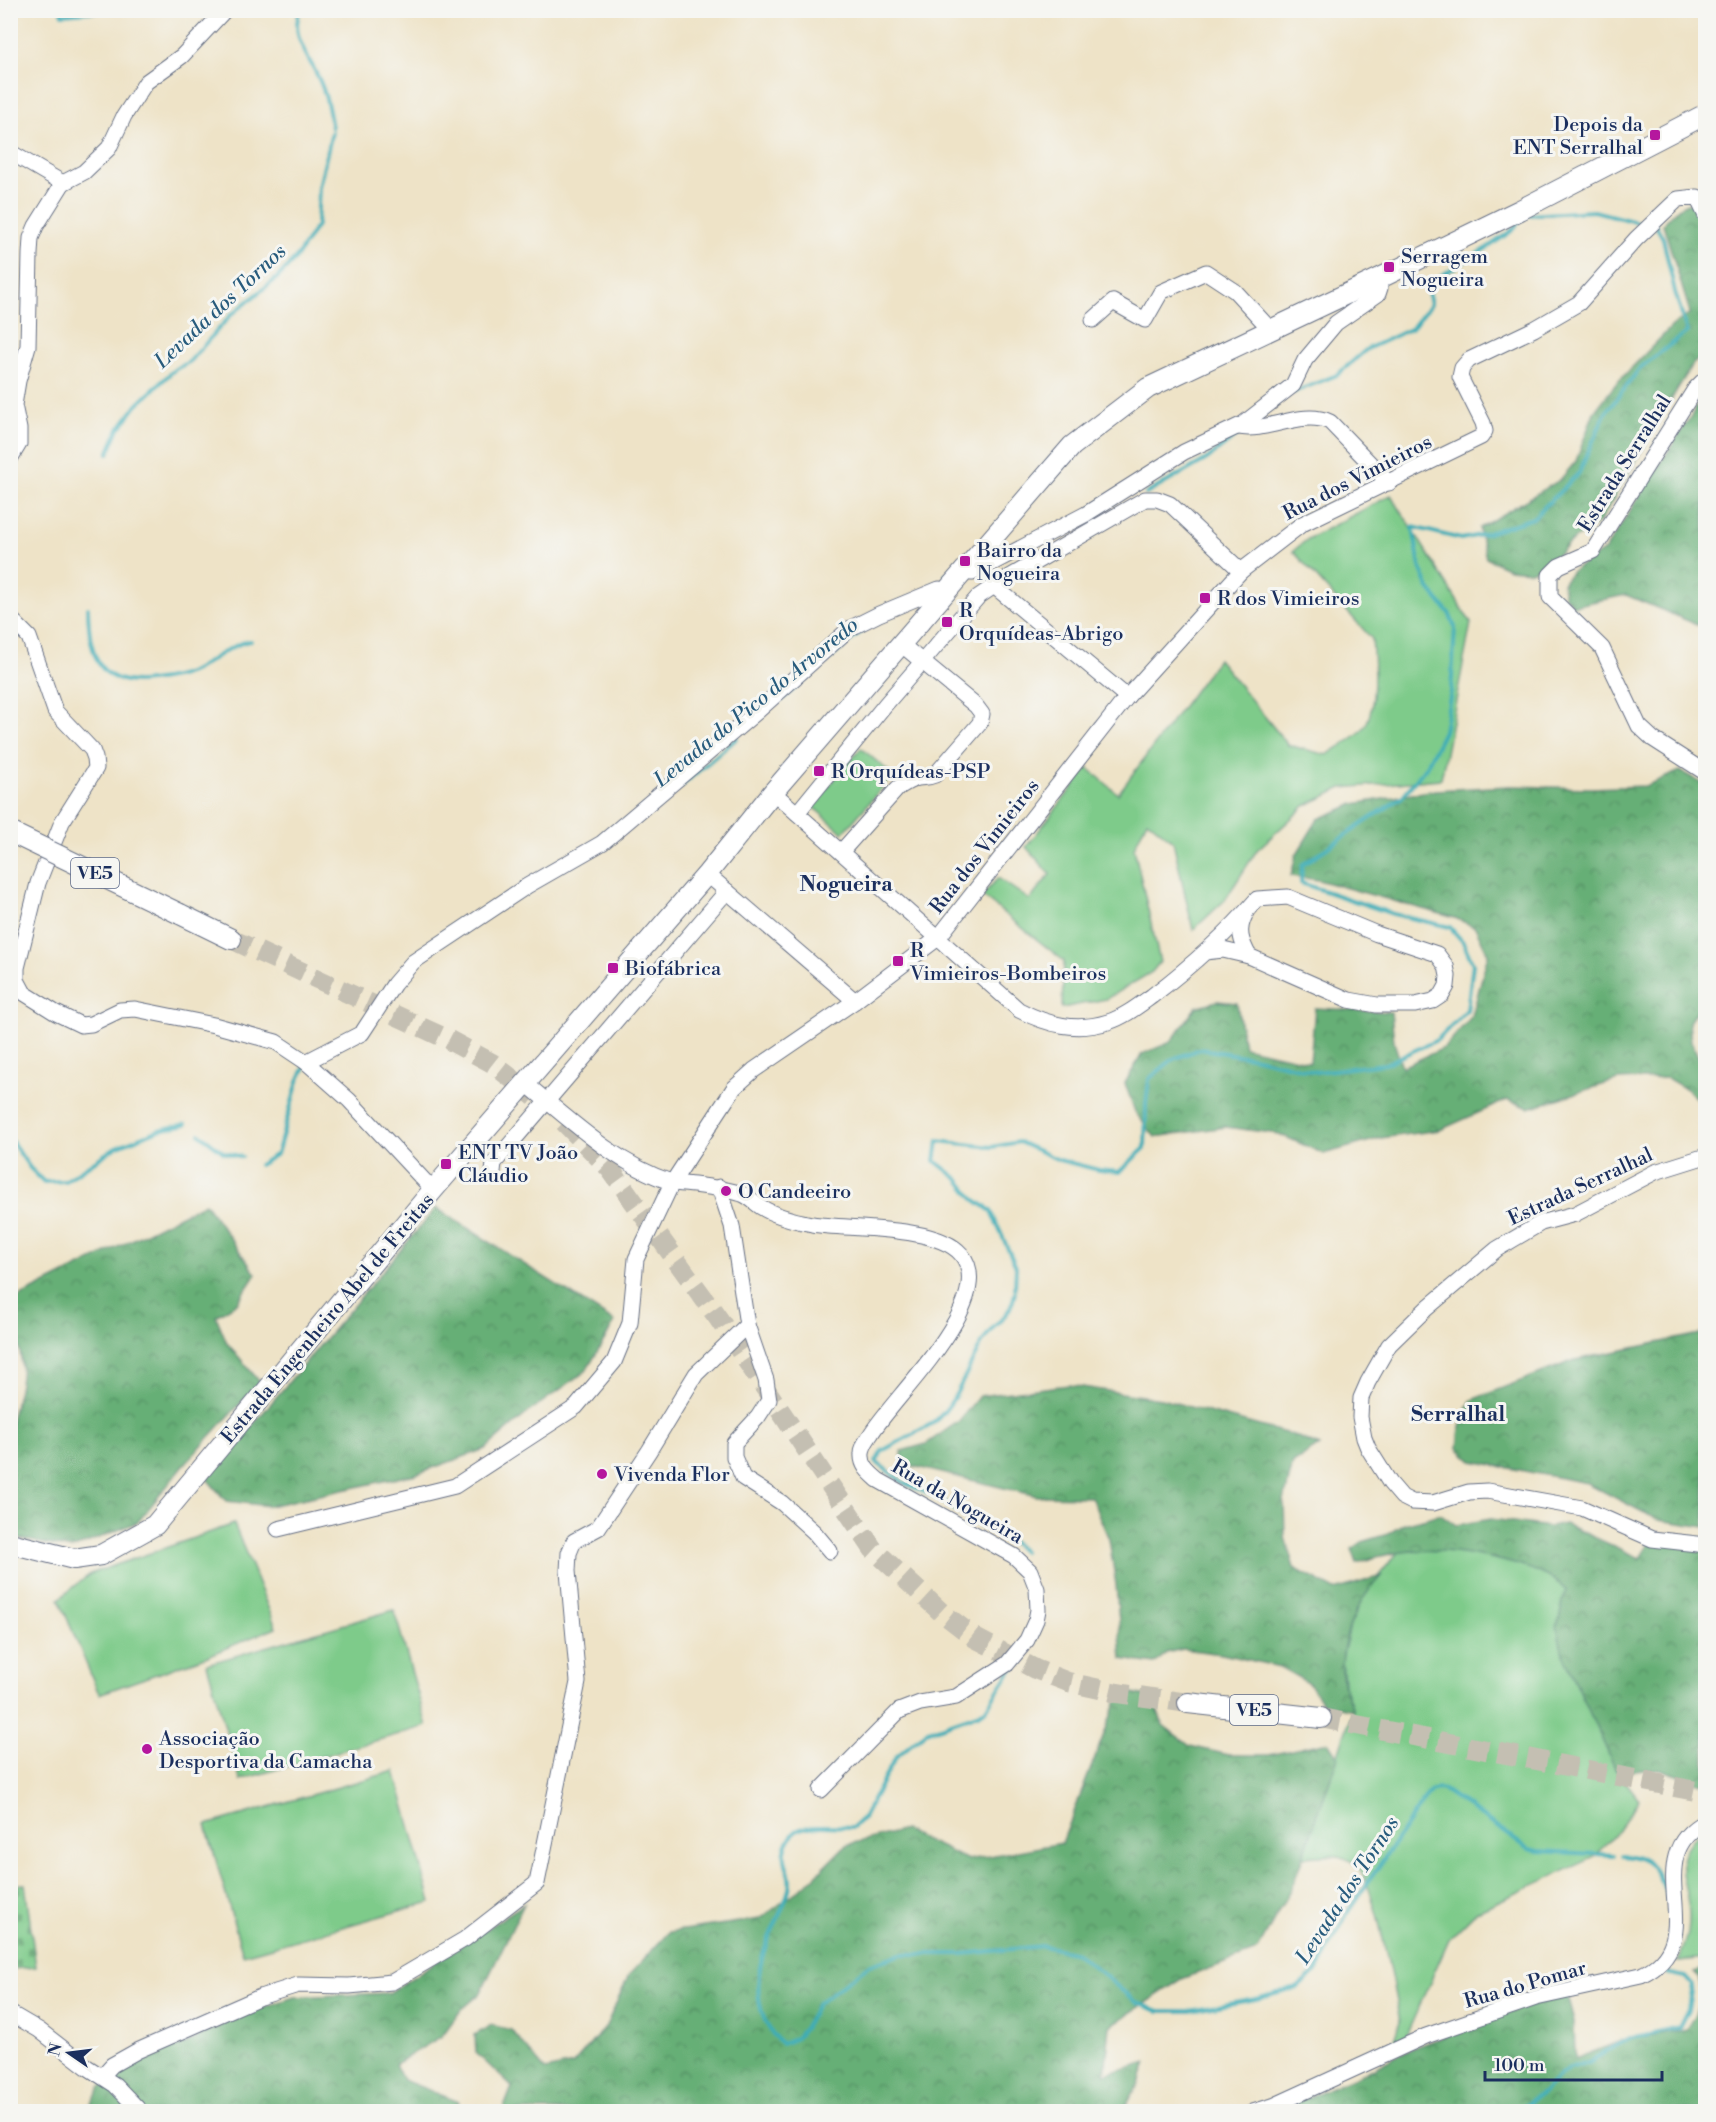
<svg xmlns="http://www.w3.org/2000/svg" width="1716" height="2122" viewBox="0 0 1716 2122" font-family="'Libre Bodoni',serif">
<defs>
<pattern id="forest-crowns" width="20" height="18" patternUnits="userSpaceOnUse" patternTransform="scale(1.5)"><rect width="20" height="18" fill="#66af76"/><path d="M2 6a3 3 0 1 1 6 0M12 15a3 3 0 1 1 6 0" fill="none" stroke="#538f64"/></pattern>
<pattern id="cemetery-stones" width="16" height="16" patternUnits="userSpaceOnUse" patternTransform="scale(1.5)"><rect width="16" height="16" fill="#7ecb8a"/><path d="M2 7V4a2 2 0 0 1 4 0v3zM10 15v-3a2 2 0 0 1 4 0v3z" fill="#66a574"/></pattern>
</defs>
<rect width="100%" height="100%" fill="#f6f6f2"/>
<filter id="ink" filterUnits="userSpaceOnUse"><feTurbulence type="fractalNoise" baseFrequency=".0167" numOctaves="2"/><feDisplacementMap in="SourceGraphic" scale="12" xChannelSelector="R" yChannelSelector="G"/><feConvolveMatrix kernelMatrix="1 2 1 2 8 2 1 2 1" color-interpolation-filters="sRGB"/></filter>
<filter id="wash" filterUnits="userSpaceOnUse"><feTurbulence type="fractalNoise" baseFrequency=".008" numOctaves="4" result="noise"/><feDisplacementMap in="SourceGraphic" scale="24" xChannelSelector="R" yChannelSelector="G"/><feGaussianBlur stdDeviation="1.35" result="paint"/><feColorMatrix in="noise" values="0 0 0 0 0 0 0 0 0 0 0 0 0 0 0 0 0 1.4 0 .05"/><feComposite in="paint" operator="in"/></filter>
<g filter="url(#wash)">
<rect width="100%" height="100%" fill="#eee3c7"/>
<g fill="#7ecb8a" stroke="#4c7d74" stroke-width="1.5">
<path d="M1391,495L1471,623L1441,779L1342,788L1305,806L1257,850L1225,900L1193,930L1173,841L1147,820L1134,848L1160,962L1152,972L1106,999L1062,1008L1064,961L982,896L998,878L1030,900L1050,874L1026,847L1088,768L1118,794L1218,659L1288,745L1327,755C1338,747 1352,740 1361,731C1378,715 1374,661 1372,639L1293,551L1308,539Z"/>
<path d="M861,748L893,775L843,833L812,806Z"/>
<path d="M234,1524L276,1627L208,1656L99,1694L59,1599L90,1574Z"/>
<path d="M1451,1550C1490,1557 1536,1562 1566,1589L1563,1602L1615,1768L1639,1799L1621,1827L1593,1858L1477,1911L1449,1939L1406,2036L1393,2041L1400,2022C1394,1993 1375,1881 1356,1865C1340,1851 1322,1856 1303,1857L1353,1710L1344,1685L1342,1659L1350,1625L1367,1590L1399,1551Z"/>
<path d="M394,1610L427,1726L240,1780L207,1664Z"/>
<path d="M395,1771L431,1902L243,1955L206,1825Z"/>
<path d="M1705,1828V1958L1678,1961C1684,1948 1689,1936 1689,1921C1691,1880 1663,1862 1705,1828Z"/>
</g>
<g fill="url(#forest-crowns)" stroke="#406f6a" stroke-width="1.5">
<path d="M1688,203L1696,206L1705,231V354L1693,364L1678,388L1600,522L1572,541L1547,564L1531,571L1509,569L1486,558L1479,528L1560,480L1576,461L1594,412L1615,385L1672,326L1690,313L1663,224L1678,208Z"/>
<path d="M1705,394V628L1626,595L1573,606L1564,595L1563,582L1572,571L1605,550Z"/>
<path d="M1680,771L1705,785V998L1689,1022L1691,1041L1705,1071V1106L1686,1089L1667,1078L1618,1080L1529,1108L1507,1100L1440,1130L1381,1138L1324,1154L1279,1134L1226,1127L1155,1137L1135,1112L1125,1083L1142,1054L1171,1042L1196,1007L1217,1001L1237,1003L1244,1047L1310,1062L1315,1008L1391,1012L1394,1042L1402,1067L1444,1048L1472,1016L1488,954L1475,927L1455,918L1318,880L1291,876L1296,855L1318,819L1354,804L1435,790L1509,786L1590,788L1645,786Z"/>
<path d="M205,1203L256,1274L237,1303L216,1316L227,1343L260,1382L183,1466L138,1522L72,1549L11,1537V1419C16,1402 24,1375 21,1358C18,1338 11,1320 11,1301Z"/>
<path d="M436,1208L615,1322L586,1371L530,1411L485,1449L416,1474L269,1506L226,1501L207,1479Z"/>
<path d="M1705,1333V1527L1658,1520L1587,1483L1472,1461L1458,1448L1460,1427L1471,1400L1575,1360Z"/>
<path d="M1069,1385L1161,1399L1293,1435L1319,1446L1293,1463L1284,1501L1285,1537L1294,1568L1335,1590L1381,1576C1354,1604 1338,1644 1343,1683C1345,1692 1350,1701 1353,1710L1322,1703L1310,1684L1280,1667L1222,1654L1183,1649L1166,1653L1155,1664L1122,1659L1116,1585L1109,1539L1091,1497L1037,1496L904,1464L901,1451L926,1444L959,1421L979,1396Z"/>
<path d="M1441,1514L1456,1525L1491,1519L1550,1527L1565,1524L1640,1558L1652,1539L1705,1545V1783H1701L1660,1769L1633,1771L1615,1768L1563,1654L1557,1628L1566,1589C1548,1573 1526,1567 1503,1561C1450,1548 1409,1545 1357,1563L1352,1549L1361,1542L1388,1534L1404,1524Z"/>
<path d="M1121,1690L1153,1698L1163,1725L1190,1746L1229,1755H1269L1328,1742L1338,1757L1294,1882L1257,1951L1182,1979L1110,2026L1105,2074L1147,2062L1141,2080L1123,2111H504L503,2110L512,2087L476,2053L475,2035L491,2025L511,2030L545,2070L573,2064L606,2026L629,1975L669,1932L760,1919L809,1882L846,1845L904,1830L968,1860L1062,1843Z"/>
<path d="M524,1904L480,1994L461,2010L442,2036L395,2064L403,2080L459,2102L455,2111L87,2112L101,2086L121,2078L120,2068L131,2059L181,2046L241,2015L294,1997L389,1993Z"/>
<path d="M1705,1969V2111L1273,2112L1365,2073L1408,2050L1535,2003L1567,1996L1574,2022L1575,2059L1621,2041L1686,2029C1698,2012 1702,1998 1700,1978L1694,1972Z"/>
</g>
<path fill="url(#cemetery-stones)" stroke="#4c7d74" stroke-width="1.5" d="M25,1884L36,1967L11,1969V1885Z"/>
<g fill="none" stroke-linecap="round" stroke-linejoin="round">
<g stroke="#3cadb7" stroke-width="4">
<path d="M61,10L62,14L114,10"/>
<path d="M300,10C290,36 308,55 318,77C326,93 329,111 332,128"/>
<path d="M1527,215L1594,211L1644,224"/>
<path d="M1294,392L1337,375L1367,349L1412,328L1431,304L1426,285L1490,246L1514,229L1522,217"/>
<path d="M108,454L118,430L136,406L174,370L189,362L231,315L277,278L296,258L317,225L319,187L332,132"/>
<path d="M1146,494L1207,459L1240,433"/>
<path d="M1007,569L1029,557"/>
<path d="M946,575L954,569"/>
<path d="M88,608C89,654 97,688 150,681C165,679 182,677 195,670C210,662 235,642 251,641"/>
<path d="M781,700L862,631"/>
<path d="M681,786L737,738"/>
<path d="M200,1134L223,1152L242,1157"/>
<path d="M10,1139L30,1168L44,1182L65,1181L116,1147L159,1130L186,1124"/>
<path d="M259,1165L277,1154L298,1081L305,1067"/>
<path d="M1015,1288L1016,1267L991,1211L974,1199L958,1179L935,1161L938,1141L992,1147L1019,1142L1059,1160L1099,1170L1119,1172L1145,1148L1146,1104L1149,1079L1173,1059L1200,1049L1257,1058L1316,1072L1385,1064L1437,1040L1467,1010L1473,964L1463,942L1450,927L1393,914L1301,883L1302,865L1402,797L1426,767L1444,731L1451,691L1455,627L1449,613L1429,589L1420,567L1413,527L1461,539L1485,534L1533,518L1579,473L1605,414L1640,368L1687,332L1675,292L1663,238L1655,224"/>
<path d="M1015,1292C1011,1317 997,1320 985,1338C967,1365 959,1402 933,1423L882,1451L876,1462L904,1483L936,1497L980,1526L1008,1539L1023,1551"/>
<path d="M1013,1667L986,1709L980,1713L926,1732L896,1757L863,1818L853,1827C839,1827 804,1822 794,1833C773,1860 794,1865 789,1889C784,1909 773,1927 766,1945C754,1979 754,2019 782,2044L796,2038L805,2027L817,2004L869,1965L901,1954H962L1043,1946L1073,1952L1092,1965L1137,2003L1159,2011H1190L1256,1999L1297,1988L1316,1972L1349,1910L1430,1791L1437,1789L1444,1790L1529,1849L1538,1851L1614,1855"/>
<path d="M1623,1855C1654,1857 1658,1873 1669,1899"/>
<path d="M1515,2112L1545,2091L1559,2076L1570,2068L1591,2061L1618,2044L1632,2038L1679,2027L1688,2009L1692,1985L1685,1977L1666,1973"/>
</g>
</g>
</g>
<g filter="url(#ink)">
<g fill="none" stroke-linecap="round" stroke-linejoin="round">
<g stroke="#c4bfb2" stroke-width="20" stroke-dasharray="20 10" stroke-linecap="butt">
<path d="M231,939L447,1039L492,1063L535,1097"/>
<path d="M564,1122L610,1169L718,1318L873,1549L941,1612L975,1638L1035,1669L1068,1682L1117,1693L1188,1703"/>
<path d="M1321,1718L1706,1793"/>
</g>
<defs>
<g id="minor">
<path d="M10,152L63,183"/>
<path d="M1093,320L1113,302L1145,320L1161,292L1206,272L1235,291L1270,329"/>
<path d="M1706,378L1695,389L1593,551L1559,566L1550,575V597L1602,648L1639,726L1653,739L1706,773"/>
<path d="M1238,427C1268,433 1301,409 1330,422L1389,483"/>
<path d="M10,459L19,444V429L14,405L18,381L28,346L30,254L31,238L36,226L63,183L84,172L109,148L124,116L146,82L182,56L225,10"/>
<path d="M964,572L972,573L977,571L1086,514L1184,452L1243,424L1293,385L1305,360L1336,323L1378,294L1380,288L1376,280"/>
<path d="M994,586L1127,697"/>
<path d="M10,618L29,637L55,711L92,750L95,758L96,768L62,822L38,883L17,968V980L24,993L56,1013L81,1025L91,1024L120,1010L135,1009L214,1025L276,1042L306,1062L349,1100L433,1190"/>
<path d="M773,792L1019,1010C1048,1025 1076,1032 1108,1022C1124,1017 1138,1006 1152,996C1190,967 1226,935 1257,899L1288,897L1377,934L1437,954L1446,966L1448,976L1447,986L1442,995L1433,1001L1415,1005H1377L1349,1000L1249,956L1223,950L1205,952"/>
<path d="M797,813L885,705L978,597L994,586L1145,499H1157L1170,504L1241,571"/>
<path d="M841,852L898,788C904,784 910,780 918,778C925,777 928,778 935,775L980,723L982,714L976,706L902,645"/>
<path d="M707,874L855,1001"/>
<path d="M1245,915C1237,931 1241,941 1249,956"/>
<path d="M306,1062L362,1033L394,984L413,962L527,886L602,843L759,710L849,629L879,614L939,589L945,593"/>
<path d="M525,1083C570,1120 616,1164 671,1182C678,1184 686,1184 694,1185C710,1187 726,1189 742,1194C750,1197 755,1203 761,1207C775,1216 796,1221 812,1224C849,1230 936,1225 961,1254C1000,1299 894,1396 871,1434C867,1440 862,1446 862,1454C861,1466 870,1473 878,1480L1014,1556L1030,1571L1037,1589L1038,1610L1036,1620L1027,1640L1007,1664L956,1697L920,1703L899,1711L821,1790"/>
<path d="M1706,1156L1655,1172L1575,1214L1541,1223L1497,1249L1427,1308L1389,1345L1368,1382L1361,1398L1360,1417L1364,1438L1368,1448L1390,1483L1402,1497L1412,1502L1433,1503L1469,1492L1487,1491L1582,1508L1652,1539L1706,1545"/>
<path d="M493,1172L494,1163L727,891"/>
<path d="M747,1325L766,1380L769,1400L758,1417L734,1443V1457L743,1478L782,1503L814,1532L830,1551"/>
<path d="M278,1529L455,1486L576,1407L614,1362L630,1323L636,1259L672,1183L734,1088L754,1070L855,1001L938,938L1127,697L1241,571L1302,524L1481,437L1485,431L1483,423L1460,377L1462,368L1469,360L1534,329L1579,303L1636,239L1678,199L1697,197L1706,216"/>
<path d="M10,2013L39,2030L87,2067L115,2085L141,2112"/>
<path d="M102,2076L112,2065L137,2051L260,1997L298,1985L349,1986L392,1982L465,1939L537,1883L578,1682L568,1571L569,1553L574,1541L598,1528L649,1451L696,1374L747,1325L732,1226L719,1187"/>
<path d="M1253,2112L1273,2106L1426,2036L1536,1998L1641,1975C1716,1940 1634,1859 1706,1821"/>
</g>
<g id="major">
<path d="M180,914L231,939"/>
<path d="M10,1543L74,1559L101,1555L155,1525L433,1190L707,874L773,792L1072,446L1148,388L1376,280L1520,210L1706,114"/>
<path d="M1188,1703L1321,1718"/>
</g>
</defs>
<use href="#minor" stroke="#656e83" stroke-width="17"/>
<use href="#major" stroke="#656e83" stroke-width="22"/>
<use href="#minor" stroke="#fff" stroke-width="15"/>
<use href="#major" stroke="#fff" stroke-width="20"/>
<defs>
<path id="major-bridge" d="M10,832L180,914"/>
</defs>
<use href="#major-bridge" stroke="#656e83" stroke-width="22" stroke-linecap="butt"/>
<use href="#major-bridge" stroke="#fff" stroke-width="20"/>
</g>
</g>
<g fill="#b5179e" stroke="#f6f6f2" stroke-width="2">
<rect x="1649" y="129" width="12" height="12" rx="3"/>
<rect x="1383" y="261" width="12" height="12" rx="3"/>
<rect x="959" y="555" width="12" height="12" rx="3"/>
<rect x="1199" y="592" width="12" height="12" rx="3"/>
<rect x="941" y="616" width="12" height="12" rx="3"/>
<rect x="813" y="765" width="12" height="12" rx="3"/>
<rect x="892" y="955" width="12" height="12" rx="3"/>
<rect x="607" y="962" width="12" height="12" rx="3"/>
<rect x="440" y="1158" width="12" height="12" rx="3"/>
<circle cx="726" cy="1191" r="6"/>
<circle cx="602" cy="1474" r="6"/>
<circle cx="147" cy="1749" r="6"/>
</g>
<g text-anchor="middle" stroke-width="6" stroke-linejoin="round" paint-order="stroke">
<g fill="#f6f6f2" stroke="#5d6b8a" stroke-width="1.5">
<rect x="71" y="858" width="48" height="30" rx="4.5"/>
<rect x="1230" y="1695" width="48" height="30" rx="4.5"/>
</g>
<g font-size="18" font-weight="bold" fill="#1b2f5e">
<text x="95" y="879">VE5</text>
<text x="1254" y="1716">VE5</text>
</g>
<g font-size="20" fill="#1b2f5e" stroke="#f6f6f2" text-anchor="start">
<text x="1643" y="131" text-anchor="end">Depois da<tspan x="1643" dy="23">ENT Serralhal</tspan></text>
<text x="1401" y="263">Serragem<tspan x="1401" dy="23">Nogueira</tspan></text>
<text x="977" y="557">Bairro da<tspan x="977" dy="23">Nogueira</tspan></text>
<text x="1217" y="605">R dos Vimieiros</text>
<text x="959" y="617">R<tspan x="959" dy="23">Orquídeas-Abrigo</tspan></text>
<text x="831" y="778">R Orquídeas-PSP</text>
<text x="910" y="957">R<tspan x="910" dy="23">Vimieiros-Bombeiros</tspan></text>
<text x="625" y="975">Biofábrica</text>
<text x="458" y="1159">ENT TV João<tspan x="458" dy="23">Cláudio</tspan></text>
<text x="738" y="1198">O Candeeiro</text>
<text x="614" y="1481">Vivenda Flor</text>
<text x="159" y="1745">Associação<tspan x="159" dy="23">Desportiva da Camacha</tspan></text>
</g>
<g font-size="20" fill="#1b2f5e" stroke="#f6f6f2">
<text transform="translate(1624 463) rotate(-58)" y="7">Estrada Serralhal</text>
<text transform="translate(1357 477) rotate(-27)" y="7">Rua dos Vimieiros</text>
<text transform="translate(984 846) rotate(-52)" y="7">Rua dos Vimieiros</text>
<text transform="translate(1580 1186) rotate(-25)" y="7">Estrada Serralhal</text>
<text transform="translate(327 1318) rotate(-50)" y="7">Estrada Engenheiro Abel de Freitas</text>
<text transform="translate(958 1501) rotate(30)" y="7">Rua da Nogueira</text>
<text transform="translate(1525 1984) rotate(-16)" y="7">Rua do Pomar</text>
</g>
<g font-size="21" font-style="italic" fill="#275b7d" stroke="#f6f6f2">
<text transform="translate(220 306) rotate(-43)" y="7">Levada dos Tornos</text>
<text transform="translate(756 702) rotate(-39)" y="7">Levada do Pico do Arvoredo</text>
<text transform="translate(1347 1890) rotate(-57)" y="7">Levada dos Tornos</text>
</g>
<g font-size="21" font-weight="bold" fill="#1b2f5e" stroke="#f6f6f2">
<text x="846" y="891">Nogueira</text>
<text x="1458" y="1421">Serralhal</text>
</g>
</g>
<rect width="1716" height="2122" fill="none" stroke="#f6f6f2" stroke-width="36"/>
<g transform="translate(69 2053) rotate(284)" stroke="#f6f6f2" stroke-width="4.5" paint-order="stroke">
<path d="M0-4.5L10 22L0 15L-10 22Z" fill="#1b2f5e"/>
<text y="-9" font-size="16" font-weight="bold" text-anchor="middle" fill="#1b2f5e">N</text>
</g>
<path d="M1485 2071v9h177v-9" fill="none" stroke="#1b2f5e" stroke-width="3"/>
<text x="1494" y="2071" font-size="18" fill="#1b2f5e" stroke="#f6f6f2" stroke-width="4.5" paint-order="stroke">100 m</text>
</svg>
